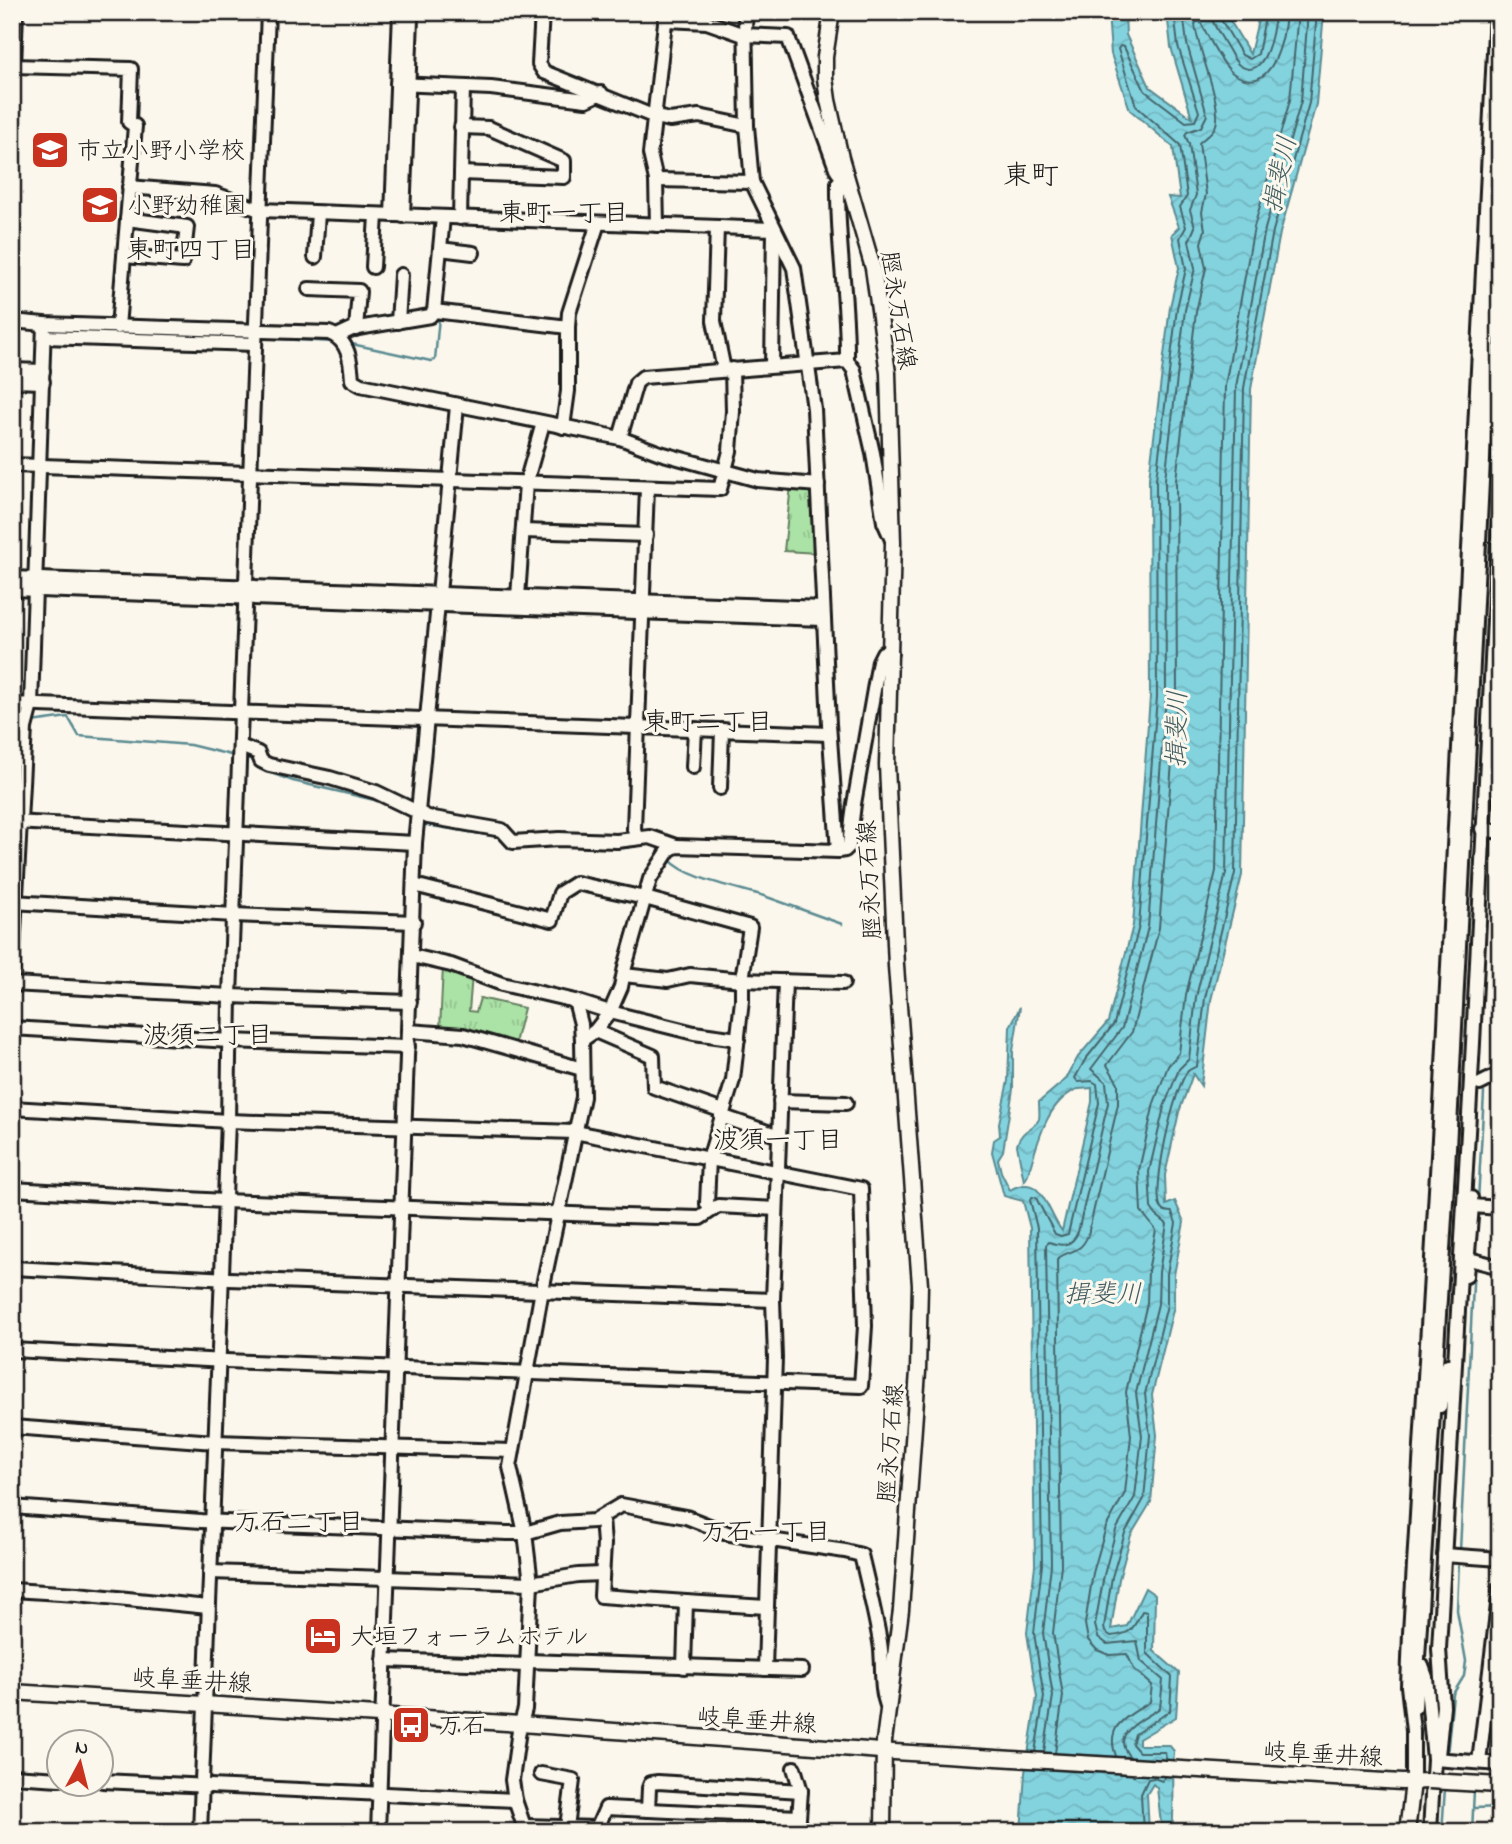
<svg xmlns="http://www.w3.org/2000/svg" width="1512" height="1844" viewBox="0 0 1512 1844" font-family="'Indie Flower','Klee One',sans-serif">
<defs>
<pattern id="grass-tufts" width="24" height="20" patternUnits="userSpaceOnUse" patternTransform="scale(1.75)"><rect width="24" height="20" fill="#abe2a6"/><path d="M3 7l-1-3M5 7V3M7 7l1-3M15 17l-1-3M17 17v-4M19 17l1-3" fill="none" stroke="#93c18e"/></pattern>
<pattern id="water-waves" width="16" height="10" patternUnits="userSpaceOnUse" patternTransform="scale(1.75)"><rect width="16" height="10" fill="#83d3df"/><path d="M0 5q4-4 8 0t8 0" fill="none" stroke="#71b5bf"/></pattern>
</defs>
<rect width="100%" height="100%" fill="#fbf7ec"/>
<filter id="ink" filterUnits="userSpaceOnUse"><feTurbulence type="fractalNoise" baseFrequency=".0143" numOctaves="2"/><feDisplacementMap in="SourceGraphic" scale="14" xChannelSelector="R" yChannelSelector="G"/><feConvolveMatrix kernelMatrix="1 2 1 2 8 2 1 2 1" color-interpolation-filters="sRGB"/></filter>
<g filter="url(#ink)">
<g fill="url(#grass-tufts)" stroke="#647f61" stroke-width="2">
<path d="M791,485L816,487L818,553L784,551Z"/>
<path d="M443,966L472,975L469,1011L476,1012L480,998L524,1008L514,1047L440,1030Z"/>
</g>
<path fill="url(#water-waves)" stroke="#5a8a91" stroke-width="2" d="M1108,12H1125L1126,35L1150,87L1192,118L1171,47L1167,12H1225L1250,54L1260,12H1324L1316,104L1280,233L1251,389L1242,875L1211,1000L1201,1086L1193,1074L1179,1112L1165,1175L1166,1205L1175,1201L1184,1222L1174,1275V1306L1152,1395L1157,1435L1151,1502L1131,1535L1119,1579L1111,1629L1127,1626L1145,1588L1155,1595L1154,1651L1179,1673L1176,1717L1139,1739V1745H1169L1174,1751C1172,1779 1175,1804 1172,1832H1162L1157,1788L1153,1784L1147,1794L1149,1832H1021L1025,1773L1037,1697L1027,1633L1035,1565L1030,1228L1023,1201L1004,1196L992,1152L994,1140L1000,1136L999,1123L1008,1081L1010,1027L1020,1007L1013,1051V1089L1003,1151L998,1159L1001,1172L1010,1190C1043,1171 1046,1211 1062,1231L1092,1102V1088C1087,1089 1080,1088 1075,1090C1044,1105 1037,1148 1027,1177L1024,1181L1017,1145C1021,1129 1035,1129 1039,1119C1040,1115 1039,1107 1039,1102L1066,1079L1078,1057L1108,1022L1133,925L1150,697L1149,478L1170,307L1179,268L1172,234L1179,227L1168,197L1180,198L1173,147L1130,110L1111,54Z"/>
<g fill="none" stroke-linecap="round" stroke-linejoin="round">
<g stroke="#45656a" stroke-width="2">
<path d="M1211,12C1211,23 1219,32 1224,42C1229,49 1233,60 1239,65C1266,84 1274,28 1275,12"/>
<path d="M1220,12V18L1242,55L1250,59L1258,54L1266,12"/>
<path d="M1035,1752L1044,1697L1034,1633L1042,1565L1037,1228L1030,1200L1032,1197L1036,1198L1055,1234L1061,1236L1068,1234L1099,1103L1097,1084L1092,1081L1078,1082L1075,1078L1085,1060L1114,1024L1139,926L1157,697L1156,479L1177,308L1186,269L1180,238L1186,227L1180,207L1187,196L1180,145L1136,106L1118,49L1120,46L1124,47L1145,91L1186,122L1195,121L1199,112L1178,46L1174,12"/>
<path d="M1044,1752L1053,1696L1043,1633L1051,1565L1046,1245L1049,1242C1062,1247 1072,1246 1078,1232L1108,1103L1106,1082L1091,1069L1122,1028L1148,927L1166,697L1165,479L1185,310L1195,268L1189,241L1195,227L1190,210L1196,195L1189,144L1185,135L1187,132L1201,127L1207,115L1187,44L1183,12"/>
<path d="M1055,1753L1063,1696L1053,1633L1061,1565L1057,1259C1069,1249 1080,1255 1088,1235L1118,1104V1083L1107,1065L1132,1032L1159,928L1177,698L1176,480L1196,312L1206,268L1201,243L1205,230L1202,212L1206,194L1199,143C1204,138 1211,134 1215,127C1225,108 1197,49 1195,24L1198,21L1201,23C1208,36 1222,66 1234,74C1272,99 1285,37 1286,12"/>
<path d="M1116,1756C1104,1725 1128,1716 1150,1702L1152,1685L1134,1669L1127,1654L1109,1655L1097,1650L1088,1640L1085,1624L1093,1573L1106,1527L1125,1493L1131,1436L1126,1392L1147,1303L1148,1271L1156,1230L1141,1211L1139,1170L1154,1103L1168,1066L1179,1053L1186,995L1216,871L1225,386L1254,227L1290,100L1298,12"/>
<path d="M1130,1757C1108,1733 1144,1719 1160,1708L1163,1680L1141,1661L1137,1641L1107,1644L1098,1637L1095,1625L1104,1575L1116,1530L1135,1497L1142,1436L1136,1393L1158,1304L1159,1272L1167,1224L1156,1215L1151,1208L1149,1172L1164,1107L1179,1069L1189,1059L1196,997L1226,873L1236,387L1265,229L1301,101L1308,12"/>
<path d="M1166,1759L1165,1752H1139L1132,1744L1135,1734L1170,1711L1172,1677L1147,1653V1612L1142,1611C1133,1629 1132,1634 1111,1636L1105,1632L1104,1627L1112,1577L1125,1533L1144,1499L1150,1435L1145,1394L1167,1305V1274L1176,1223L1172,1212C1169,1212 1164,1211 1162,1209C1149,1196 1175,1084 1188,1071C1190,1069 1194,1068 1197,1066L1205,998L1235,873L1244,388L1273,231L1309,103L1317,12"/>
<path d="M1143,1832L1141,1794L1148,1779L1154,1778L1162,1781L1165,1777"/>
</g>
<g stroke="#5a8a91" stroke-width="2.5">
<path d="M411,210H450V213"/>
<path d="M447,244L449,223"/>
<path d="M443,286L446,254"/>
<path d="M201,336L250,338"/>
<path d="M260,338L334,342"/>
<path d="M347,343L431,361L435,360L439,317"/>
<path d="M31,722L68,717L79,736L190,745L235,756"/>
<path d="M12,724L20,723"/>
<path d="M245,758L251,759L260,769L293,781L383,802L414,819"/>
<path d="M420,822L427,825L499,837L509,849L571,845"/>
<path d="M591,846C601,847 610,848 620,848C634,849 652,838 662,851"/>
<path d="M669,859C686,879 739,888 764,896C790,905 816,915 842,924"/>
<path d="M1478,1201L1484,1093"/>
<path d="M1475,1257L1477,1218"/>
<path d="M1460,1551L1474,1264"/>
<path d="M1497,1583L1500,1562"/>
<path d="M1447,1756L1453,1694L1464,1676L1466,1661L1457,1610L1459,1561"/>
<path d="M1475,1808L1500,1807"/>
<path d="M1442,1832L1445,1788"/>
<path d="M1472,1832L1474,1790"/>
</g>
<defs>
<g id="minor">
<path d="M268,12L230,996L410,1002"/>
<path d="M542,12L539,64L544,72L655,117L670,120L699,116L747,126"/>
<path d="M745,12L747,126L752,182L794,268L814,409L829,724L838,851"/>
<path d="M667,20L707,22L744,35L788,37L837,171L843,179"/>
<path d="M12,66L131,69L129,122L135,126L118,327"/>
<path d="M14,66L16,12"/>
<path d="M397,84L491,88L586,100L601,93"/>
<path d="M461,173L564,177V161L489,128L461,127"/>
<path d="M847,178L838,183C837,243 848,302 847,361L854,370L873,453L884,522L893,542"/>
<path d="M656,180L752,182"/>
<path d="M129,187L215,194L260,210L774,229"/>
<path d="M392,215L400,12"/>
<path d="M403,216L411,19"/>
<path d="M460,218L463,87"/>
<path d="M657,225L656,180L650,154L666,14"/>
<path d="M717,227L714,321L724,370"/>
<path d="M440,249L473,253"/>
<path d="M124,256L183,261L187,227L127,219"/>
<path d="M315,257L318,213"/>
<path d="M373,267L376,215"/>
<path d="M309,289L359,291L356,329"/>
<path d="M434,311L568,327V391L563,427"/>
<path d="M12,321L44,324L329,333C349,340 351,362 352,380L361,385L620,438L636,383L643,377L847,361"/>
<path d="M398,322L401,275"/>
<path d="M568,327L569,313L598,223"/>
<path d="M337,336L352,329L430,316L434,311L443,217"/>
<path d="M44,337L255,344"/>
<path d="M772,366L774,230"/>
<path d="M12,370L43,371"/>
<path d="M12,381L43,382"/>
<path d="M620,438L660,453L758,480L818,485"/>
<path d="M12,465L720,489L730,451L733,411L732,369"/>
<path d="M523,531L646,535"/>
<path d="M12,578L823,608"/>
<path d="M12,589L823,619"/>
<path d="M518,597L526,483L543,423"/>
<path d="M12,704L829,734"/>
<path d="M240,746L258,753L261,761L269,765L330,778L376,792L428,817L502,830L513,842L559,839L617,841L650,837L676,846"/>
<path d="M693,767L695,729"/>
<path d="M720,788L722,730"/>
<path d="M13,822L415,843"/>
<path d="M1482,829L1500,832"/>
<path d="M636,838L634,829L647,488"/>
<path d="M414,885L552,920L560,893L576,883L645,898L750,927L742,980V1000L733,1080L709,1159L707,1204L711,1210"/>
<path d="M12,902L234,915L414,922"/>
<path d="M412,956L451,965L502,984L575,1001L610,1012L694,1033L738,1039"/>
<path d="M12,970L25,728L31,705L44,324"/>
<path d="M624,975L668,980L690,975L742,980L843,983"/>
<path d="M12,984L230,996L228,1121L200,1832"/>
<path d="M575,1001L581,1024L582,1040"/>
<path d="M12,1028L230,1041L408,1047"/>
<path d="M409,1031L463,1035L582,1069"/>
<path d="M595,1031L653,1056L654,1087L723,1111"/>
<path d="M1480,1084L1500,1074"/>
<path d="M780,1101L846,1103"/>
<path d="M12,1108L228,1121L575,1132L861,1189L865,1326L861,1386L226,1361L12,1350"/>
<path d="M721,1116L779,1136"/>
<path d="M12,1189L224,1201L624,1216L700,1218L718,1206L776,1209"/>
<path d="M1471,1198L1472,1206L1500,1208"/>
<path d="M1469,1259L1500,1267"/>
<path d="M12,1268L229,1279L773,1300"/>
<path d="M1466,1276L1472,1206"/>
<path d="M1440,1406L1448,1365"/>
<path d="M12,1427L215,1442L512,1451"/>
<path d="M12,1507L201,1521L507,1533H525L560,1523L594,1521L621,1505L686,1517L730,1534L845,1551L861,1555C868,1584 875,1613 880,1642C884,1665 879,1687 888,1708"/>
<path d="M602,1518L604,1544L601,1596L686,1602"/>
<path d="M1444,1555L1500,1559"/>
<path d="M210,1572L531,1583L578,1575L601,1574"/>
<path d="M12,1590L77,1594L208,1607"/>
<path d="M384,1660L526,1665"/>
<path d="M527,1661L802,1670"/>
<path d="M1422,1666L1426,1677L1434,1759L1430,1832"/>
<path d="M684,1667L686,1602L766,1607"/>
<path d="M765,1669L775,1358L773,1300L785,981"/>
<path d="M1415,1707L1448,1168L1497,178L1496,152"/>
<path d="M1434,1759L1438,1756L1443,1706L1439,1649L1473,1043L1500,498"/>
<path d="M1434,1759L1500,1764"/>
<path d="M1479,1762L1500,1588"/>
<path d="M794,1768L801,1791L798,1832"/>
<path d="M541,1774L573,1780L567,1827"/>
<path d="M12,1776L60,1779"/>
<path d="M102,1781L515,1800"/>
<path d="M1413,1782V1731L1408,1686L1410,1633L1441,1105L1496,12"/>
<path d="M648,1810L649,1788L651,1783L658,1782L801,1791"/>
<path d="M524,1826L597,1828L606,1808L799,1817"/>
<path d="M378,1832L415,843L457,406"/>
<path d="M526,1832L515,1800L512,1780L519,1730L525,1709L531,1583L525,1533L510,1467L542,1290L583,1097L582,1040L595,1031L610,1012L621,987L625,967L650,879L669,850L676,846L838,851L845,850L849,846L854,804L879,661L883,653H891"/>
</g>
<g id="major">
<path d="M832,12L825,57V78L828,100L841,158L873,268L888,373L893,543L887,765L896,966L920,1285L918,1371L901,1610L884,1741L883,1832"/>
<path d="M12,1692L521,1724L894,1752L1402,1782L1429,1781"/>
<path d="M1407,1832L1413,1782"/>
</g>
</defs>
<use href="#minor" stroke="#1c1c1c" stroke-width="18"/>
<use href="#major" stroke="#1c1c1c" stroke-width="19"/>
<use href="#minor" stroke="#fbf7ec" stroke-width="12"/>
<use href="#major" stroke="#fbf7ec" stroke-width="14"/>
<defs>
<path id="major-bridge" d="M1429,1781L1500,1785"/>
</defs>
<use href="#major-bridge" stroke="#1c1c1c" stroke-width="19" stroke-linecap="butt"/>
<use href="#major-bridge" stroke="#fbf7ec" stroke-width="14"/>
</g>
</g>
<defs>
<symbol id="school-square" viewBox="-11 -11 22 22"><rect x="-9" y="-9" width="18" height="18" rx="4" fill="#c8321e" stroke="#fbf7ec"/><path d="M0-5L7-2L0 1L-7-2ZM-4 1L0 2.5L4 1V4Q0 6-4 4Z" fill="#fff"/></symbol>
<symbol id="hotel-square" viewBox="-11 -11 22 22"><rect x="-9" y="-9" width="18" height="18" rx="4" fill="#c8321e" stroke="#fbf7ec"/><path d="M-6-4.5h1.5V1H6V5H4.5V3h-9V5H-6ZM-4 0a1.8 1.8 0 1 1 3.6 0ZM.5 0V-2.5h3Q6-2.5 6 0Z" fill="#fff"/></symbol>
<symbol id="bus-square" viewBox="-11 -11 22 22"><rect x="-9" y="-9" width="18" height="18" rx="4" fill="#c8321e" stroke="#fbf7ec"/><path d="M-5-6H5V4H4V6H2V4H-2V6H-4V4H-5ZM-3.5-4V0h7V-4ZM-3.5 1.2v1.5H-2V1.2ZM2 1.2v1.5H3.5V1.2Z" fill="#fff"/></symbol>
</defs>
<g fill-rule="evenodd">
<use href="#school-square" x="28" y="128" width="44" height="44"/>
<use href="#school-square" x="78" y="183" width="44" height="44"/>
<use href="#hotel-square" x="301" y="1614" width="44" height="44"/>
<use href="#bus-square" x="389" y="1703" width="44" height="44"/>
</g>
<g text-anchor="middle" stroke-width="6" stroke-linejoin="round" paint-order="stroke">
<g font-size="24" fill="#1c1c1c" stroke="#fbf7ec" text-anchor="start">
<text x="77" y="158">市立小野小学校</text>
<text x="127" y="213">小野幼稚園</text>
<text x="350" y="1644">大垣フォーラムホテル</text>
<text x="438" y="1733">万石</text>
</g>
<g font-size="24" fill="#1c1c1c" stroke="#fbf7ec">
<text transform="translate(899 310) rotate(81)" y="8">脛永万石線</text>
<text transform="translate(869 880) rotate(-93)" y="8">脛永万石線</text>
<text transform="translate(890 1443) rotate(-86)" y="8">脛永万石線</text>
<text transform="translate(192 1680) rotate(3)" y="8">岐阜垂井線</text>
<text transform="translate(757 1720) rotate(4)" y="8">岐阜垂井線</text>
<text transform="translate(1323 1754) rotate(3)" y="8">岐阜垂井線</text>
</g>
<g font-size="26" font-style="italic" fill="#405c60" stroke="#fbf7ec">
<text transform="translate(1279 174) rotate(-78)" y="9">揖斐川</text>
<text transform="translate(1176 729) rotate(-89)" y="9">揖斐川</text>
<text x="1103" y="1302">揖斐川</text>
</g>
<g font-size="26" fill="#1c1c1c" stroke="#fbf7ec">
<text x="564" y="221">東町一丁目</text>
<text x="191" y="258">東町四丁目</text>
<text x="708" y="730">東町二丁目</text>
<text x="208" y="1043">波須二丁目</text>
<text x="778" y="1148">波須一丁目</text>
<text x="299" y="1530">万石二丁目</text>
<text x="766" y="1540">万石一丁目</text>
</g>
<g font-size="28" fill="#1c1c1c" stroke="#fbf7ec">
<text x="1031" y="184">東町</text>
</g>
</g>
<rect width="1512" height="1844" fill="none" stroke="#fbf7ec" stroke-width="42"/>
<rect x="21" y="21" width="1470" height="1802" fill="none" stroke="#1c1c1c" stroke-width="2.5" filter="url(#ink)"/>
<g transform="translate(80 1763) rotate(7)"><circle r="33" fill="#fbf7ec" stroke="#a29f99" stroke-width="2"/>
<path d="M0-5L12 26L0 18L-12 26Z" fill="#c8321e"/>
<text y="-10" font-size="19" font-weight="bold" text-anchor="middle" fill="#1c1c1c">N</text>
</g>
</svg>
